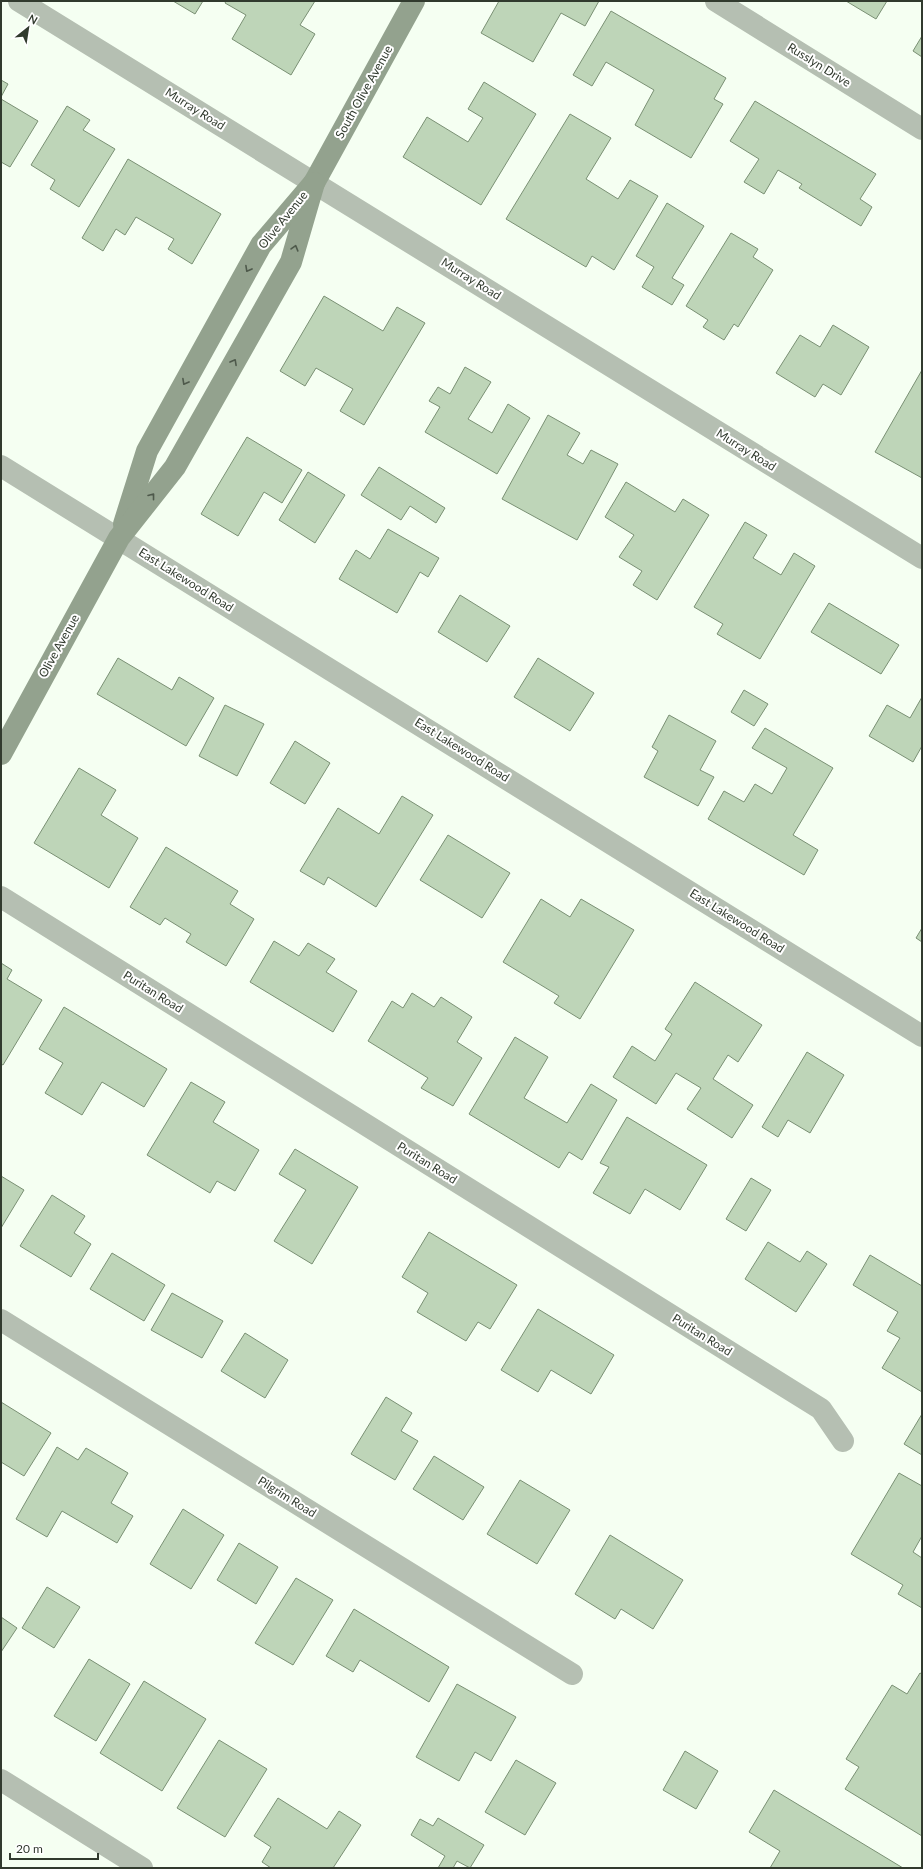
<svg xmlns="http://www.w3.org/2000/svg" width="923" height="1869" viewBox="0 0 923 1869" font-family="Lato,sans-serif">
<rect width="100%" height="100%" fill="#f5fff2"/>
<g fill="#bed5b8" stroke="#7a9074">
<path d="M173,1H203L195,14Z"/>
<path d="M226,1H315L300,25L315,34L291,75L232,39L246,15L225,3Z"/>
<path d="M499,1H599L585,26L561,13L533,62L481,33Z"/>
<path d="M846,1H887L876,19Z"/>
<path d="M611,11L726,78L714,99L723,104L691,158L635,125L654,90L606,62L592,86L573,75Z"/>
<path d="M922,36V57L913,51Z"/>
<path d="M1,80L8,84L1,97Z"/>
<path d="M484,82L536,114L481,205L403,157L427,117L468,142L483,118L468,109Z"/>
<path d="M1,99L38,121L10,167L1,162Z"/>
<path d="M755,101L876,174L860,199L872,207L861,226L799,188L802,184L778,170L764,194L744,182L759,159L730,141Z"/>
<path d="M67,106L90,120L83,130L115,149L79,207L50,189L55,180L31,165Z"/>
<path d="M570,114L611,138L586,179L618,199L630,180L658,196L614,270L592,256L586,267L506,219Z"/>
<path d="M128,159L221,214L192,264L168,249L174,239L136,217L125,235L116,229L103,251L82,238Z"/>
<path d="M667,203L704,226L672,278L684,285L672,305L642,287L654,267L636,256Z"/>
<path d="M731,233L758,249L753,257L773,270L738,327L734,324L724,340L703,327L708,320L686,306Z"/>
<path d="M324,296L383,331L397,307L425,323L364,425L340,411L353,389L316,368L305,386L280,371Z"/>
<path d="M833,325L869,347L841,395L823,384L815,397L776,373L800,335L820,347Z"/>
<path d="M465,367L491,382L468,419L492,433L508,404L530,418L497,474L425,432L440,407L429,401L438,387L450,394Z"/>
<path d="M922,370V478L875,452Z"/>
<path d="M548,415L580,433L567,455L583,464L591,450L618,464L577,540L502,499Z"/>
<path d="M247,437L302,470L282,503L264,492L238,536L201,514Z"/>
<path d="M379,467L445,508L436,523L410,506L401,520L361,495Z"/>
<path d="M308,472L345,495L315,543L279,520Z"/>
<path d="M626,482L675,512L683,499L709,515L657,600L633,585L642,571L619,557L634,535L605,517Z"/>
<path d="M745,522L767,535L753,558L781,575L794,553L815,566L760,659L717,634L723,624L694,607Z"/>
<path d="M388,529L439,558L428,577L420,572L397,613L339,579L356,550L370,559Z"/>
<path d="M460,595L510,626L487,662L438,632Z"/>
<path d="M829,603L899,645L881,674L811,632Z"/>
<path d="M118,658L172,690L179,677L214,698L186,746L97,694Z"/>
<path d="M538,658L594,693L570,731L514,697Z"/>
<path d="M744,690L768,704L754,726L731,712Z"/>
<path d="M922,697V746L913,762L869,736L887,705L910,718Z"/>
<path d="M225,705L264,724L237,776L199,756Z"/>
<path d="M669,715L716,741L700,770L714,777L698,806L644,777L658,751L652,747Z"/>
<path d="M765,728L833,768L793,835L818,850L804,875L708,819L724,791L744,802L755,784L772,794L787,768L752,748Z"/>
<path d="M295,741L330,763L305,804L270,783Z"/>
<path d="M79,768L116,790L101,815L138,838L109,888L34,843Z"/>
<path d="M402,796L433,815L376,907L328,877L324,885L300,871L338,808L379,834Z"/>
<path d="M448,835L510,873L482,918L420,880Z"/>
<path d="M166,847L238,891L230,904L254,919L226,966L186,942L191,934L165,918L160,925L130,907Z"/>
<path d="M541,899L570,917L581,899L634,930L580,1019L554,1003L559,996L503,962Z"/>
<path d="M922,928V942L916,938Z"/>
<path d="M274,941L299,956L308,943L335,959L326,972L357,991L333,1032L250,982Z"/>
<path d="M1,963L12,970L7,979L42,1000L3,1065L1,1064Z"/>
<path d="M695,982L762,1025L738,1062L728,1055L713,1079L753,1105L732,1138L687,1109L701,1088L676,1073L656,1104L613,1077L632,1046L655,1061L672,1034L665,1029Z"/>
<path d="M412,993L434,1007L441,997L472,1017L457,1042L482,1058L453,1106L421,1088L428,1078L368,1041L392,1001L403,1008Z"/>
<path d="M64,1007L167,1069L144,1107L102,1082L82,1115L45,1093L63,1063L39,1049Z"/>
<path d="M515,1037L548,1057L524,1098L567,1123L591,1084L617,1100L582,1160L569,1152L559,1168L469,1114Z"/>
<path d="M807,1052L844,1075L810,1133L788,1120L778,1137L762,1127Z"/>
<path d="M191,1082L225,1102L213,1122L259,1150L235,1191L217,1181L210,1193L147,1155Z"/>
<path d="M627,1117L707,1165L680,1210L645,1189L630,1214L593,1193L609,1167L600,1163Z"/>
<path d="M295,1149L358,1187L312,1264L274,1241L306,1190L279,1174Z"/>
<path d="M1,1176L24,1190L1,1228Z"/>
<path d="M751,1178L771,1190L746,1231L726,1219Z"/>
<path d="M52,1195L85,1216L74,1233L91,1244L71,1277L20,1246Z"/>
<path d="M429,1232L517,1285L490,1329L478,1322L466,1341L417,1312L428,1293L402,1277Z"/>
<path d="M768,1242L800,1262L807,1251L827,1264L796,1312L745,1279Z"/>
<path d="M112,1253L165,1285L144,1321L90,1289Z"/>
<path d="M870,1255L922,1286V1392L882,1368L900,1338L887,1331L898,1312L853,1285Z"/>
<path d="M172,1293L223,1321L202,1358L151,1330Z"/>
<path d="M538,1309L614,1355L591,1394L551,1370L538,1392L501,1370Z"/>
<path d="M245,1333L288,1360L265,1398L221,1371Z"/>
<path d="M386,1397L412,1413L401,1431L418,1441L395,1480L351,1454Z"/>
<path d="M1,1402L51,1433L24,1476L1,1462Z"/>
<path d="M922,1414V1455L904,1444Z"/>
<path d="M57,1447L78,1460L86,1448L128,1473L111,1503L133,1516L117,1543L62,1511L47,1537L16,1519Z"/>
<path d="M434,1456L484,1487L463,1520L413,1489Z"/>
<path d="M899,1473L922,1486V1536L913,1552L922,1558V1608L898,1594L903,1585L851,1554Z"/>
<path d="M520,1480L570,1510L537,1564L487,1534Z"/>
<path d="M183,1509L224,1535L191,1589L150,1564Z"/>
<path d="M610,1535L683,1580L653,1629L621,1609L615,1619L575,1594Z"/>
<path d="M239,1543L278,1567L256,1604L217,1580Z"/>
<path d="M296,1578L333,1600L293,1665L255,1643Z"/>
<path d="M47,1587L80,1607L54,1648L22,1628Z"/>
<path d="M354,1609L449,1667L429,1702L360,1660L353,1672L326,1656Z"/>
<path d="M1,1617L17,1628L1,1652Z"/>
<path d="M89,1659L130,1684L96,1741L54,1716Z"/>
<path d="M920,1673L922,1674V1836L845,1789L859,1767L846,1759L892,1685L907,1694Z"/>
<path d="M144,1681L206,1719L162,1791L100,1753Z"/>
<path d="M457,1684L516,1717L491,1761L475,1752L459,1781L416,1757Z"/>
<path d="M219,1740L267,1769L225,1837L177,1808Z"/>
<path d="M685,1751L718,1771L696,1809L663,1790Z"/>
<path d="M516,1760L556,1783L525,1835L485,1812Z"/>
<path d="M774,1790L903,1868H770L780,1851L749,1832Z"/>
<path d="M278,1798L327,1829L339,1811L361,1825L333,1868H271L262,1862L271,1847L254,1836Z"/>
<path d="M438,1818L484,1845L470,1868L457,1861L453,1868H438L445,1856L411,1835L420,1819L433,1826Z"/>
</g>
<g fill="none" stroke-linecap="round" stroke-linejoin="round">
<g stroke="#b5bfb2" stroke-width="22">
<path d="M19,1L922,558"/>
<path d="M716,1L922,129"/>
<path d="M1,466L922,1036"/>
<path d="M1,897L821,1409L843,1441"/>
<path d="M1,1320L572,1674"/>
<path d="M1,1780L142,1868"/>
</g>
<g stroke="#93a28e" stroke-width="22">
<path d="M124,524L147,451L261,245L314,183L414,1"/>
<path d="M1,754L119,538L175,467L291,262L314,183"/>
</g>
</g>
<defs><path id="oneway-chevron" d="M-2-3.5L2.5 0L-2 3.5" fill="none" stroke-width="1.6" stroke-linecap="round" stroke-linejoin="round"/></defs>
<g stroke="#4e594b">
<use href="#oneway-chevron" transform="translate(295 248) rotate(-74)"/>
<use href="#oneway-chevron" transform="translate(248 269) rotate(119)"/>
<use href="#oneway-chevron" transform="translate(234 362) rotate(-61)"/>
<use href="#oneway-chevron" transform="translate(185 382) rotate(119)"/>
<use href="#oneway-chevron" transform="translate(152 496) rotate(-52)"/>
</g>
<g text-anchor="middle" stroke-width="4" stroke-linejoin="round" paint-order="stroke">
<g font-size="12" fill="#313a2e" stroke="#fff">
<text transform="translate(819 65) rotate(32)" y="4">Russlyn Drive</text>
<text transform="translate(364 92) rotate(-61)" y="4">South Olive Avenue</text>
<text transform="translate(195 109) rotate(32)" y="4">Murray Road</text>
<text transform="translate(283 220) rotate(-51)" y="4">Olive Avenue</text>
<text transform="translate(471 279) rotate(32)" y="4">Murray Road</text>
<text transform="translate(746 450) rotate(32)" y="4">Murray Road</text>
<text transform="translate(186 580) rotate(32)" y="4">East Lakewood Road</text>
<text transform="translate(59 646) rotate(-61)" y="4">Olive Avenue</text>
<text transform="translate(462 750) rotate(32)" y="4">East Lakewood Road</text>
<text transform="translate(737 921) rotate(32)" y="4">East Lakewood Road</text>
<text transform="translate(153 992) rotate(32)" y="4">Puritan Road</text>
<text transform="translate(427 1163) rotate(32)" y="4">Puritan Road</text>
<text transform="translate(702 1335) rotate(32)" y="4">Puritan Road</text>
<text transform="translate(287 1497) rotate(32)" y="4">Pilgrim Road</text>
</g>
</g>
<rect width="923" height="1869" fill="none" stroke="#313a2e" stroke-width="4"/>
<g transform="translate(28 28) rotate(30)" stroke="#ffffff" stroke-width="3" paint-order="stroke">
<path d="M0-3L7 15L0 10L-7 15Z" fill="#313a2e"/>
<text y="-6" font-size="11" font-weight="bold" text-anchor="middle" fill="#313a2e">N</text>
</g>
<path d="M10 1853v6h88v-6" fill="none" stroke="#313a2e" stroke-width="2"/>
<text x="16" y="1853" font-size="12" fill="#313a2e" stroke="#ffffff" stroke-width="3" paint-order="stroke">20 m</text>
</svg>
